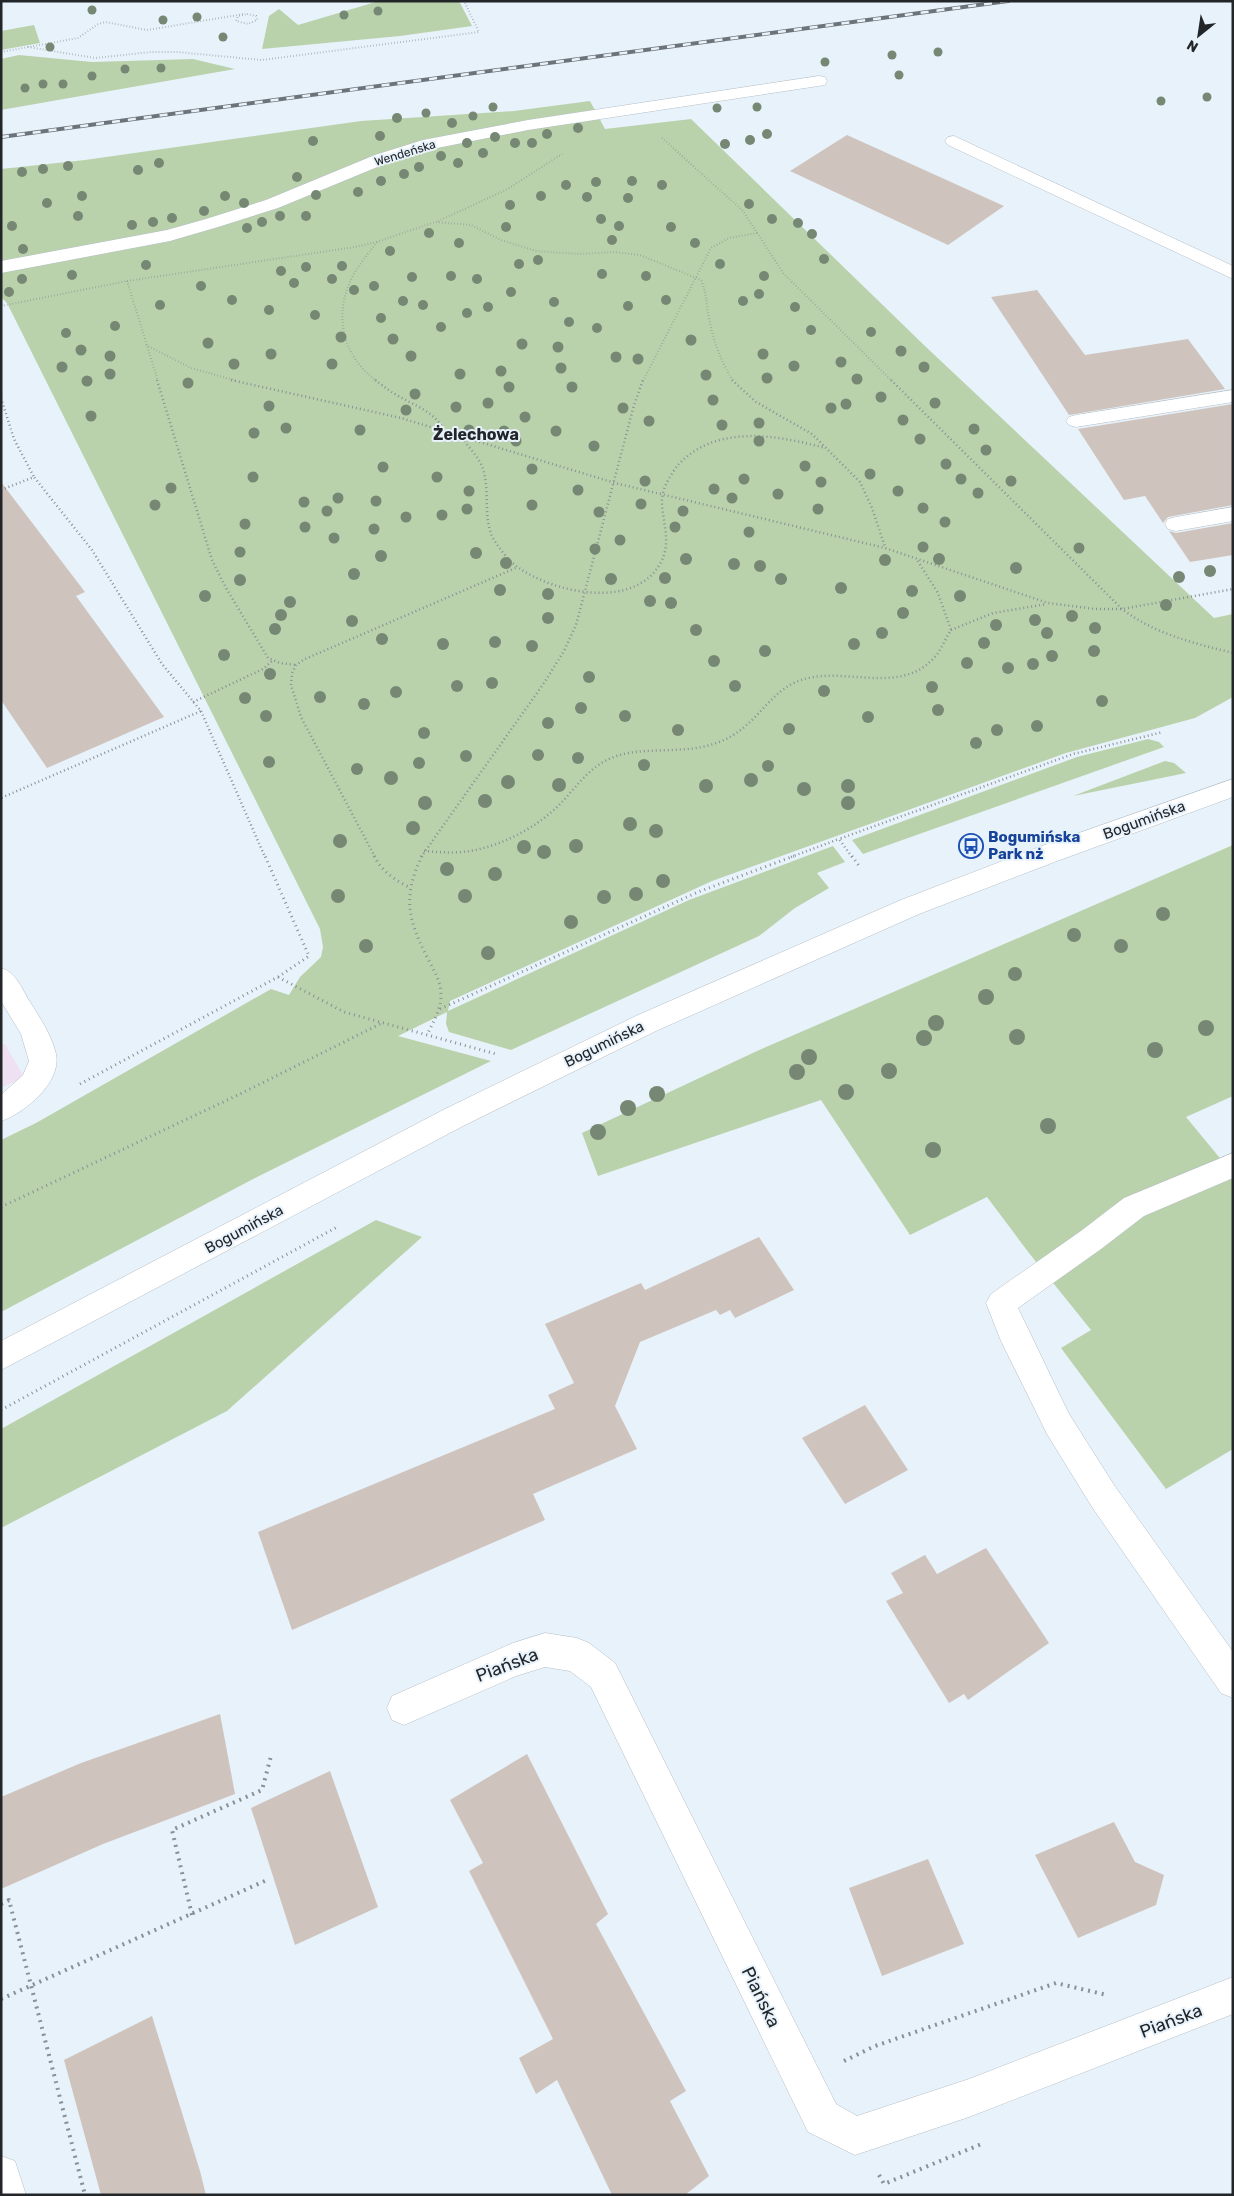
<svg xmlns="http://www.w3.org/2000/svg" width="1234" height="2196" viewBox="0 0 1234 2196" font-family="Rubik,sans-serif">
<rect width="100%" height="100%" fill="#e8f2fb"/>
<path fill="#f0e0f3" d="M1,1044H5L24,1077L1,1088Z"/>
<g fill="#bad2ab">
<path d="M379,1H459L472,26L400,36L262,49L269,16L279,9L298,25Z"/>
<path d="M34,25L40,43L1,50V31Z"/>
<path d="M19,55L92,62L193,59L235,69L1,110V59Z"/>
<path d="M590,101L605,129L691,119L926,347L1214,618L1233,614V697L1195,718L1066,753L712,881L450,1001L448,1011L689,900L833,846L845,862L817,873L829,888L795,908L759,936L511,1050L449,1032L446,1024L447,1012L398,1036L491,1061L259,1176L1,1312V1140L36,1123L271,989L289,995L300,977L321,957L323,947L320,929L7,303L1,297V169L85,160L361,121L514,111Z"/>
<path d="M1148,739L1159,742L1164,747L863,854L852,840L1077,757Z"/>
<path d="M1165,761L1174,763L1186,773L1073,796Z"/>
<path d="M1233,845V1096L1186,1117L1233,1174V1449L1166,1489L1061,1348L1091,1330L1029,1253L987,1197L910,1235L821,1100L598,1176L582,1133L757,1051Z"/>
<path d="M376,1220L422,1237L227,1411L1,1528V1429Z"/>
</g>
<g fill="#cfc4bd">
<path d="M847,135L1004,206L948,245L790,171Z"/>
<path d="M1037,290L1085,355L1188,339L1225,389L1069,415L991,297Z"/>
<path d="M1233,404V505L1168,517L1163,523L1145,496L1124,500L1078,429Z"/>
<path d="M1,482L85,592L76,596L164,717L47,768L1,700Z"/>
<path d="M1233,523V555L1190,562L1169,531L1176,533Z"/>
<path d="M759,1237L794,1290L735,1318L730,1310L720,1315L716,1310L640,1342L615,1406L637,1449L533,1494L545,1520L292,1630L258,1532L555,1409L548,1395L574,1383L545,1324L641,1283L645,1290Z"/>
<path d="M865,1405L908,1470L845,1504L802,1438Z"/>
<path d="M986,1548L1049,1643L968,1700L964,1694L949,1703L886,1601L903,1593L891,1573L925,1555L937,1574Z"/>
<path d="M220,1714L235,1794L103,1844L1,1889V1797L81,1763Z"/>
<path d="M527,1754L608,1914L596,1924L686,2091L670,2101L709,2176L685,2195H612L557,2080L536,2094L519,2058L553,2039L469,1871L483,1863L450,1800Z"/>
<path d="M330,1771L378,1907L295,1945L251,1808Z"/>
<path d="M1114,1822L1135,1862L1164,1875L1156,1905L1078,1938L1035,1855Z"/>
<path d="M928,1859L964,1944L882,1976L849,1888Z"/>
<path d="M152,2016L200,2171L206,2195H101L64,2060Z"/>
</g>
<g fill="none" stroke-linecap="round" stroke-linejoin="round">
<defs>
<g id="service">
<path d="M954,136L1233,266V279L948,145L945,141L948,137Z"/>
<path d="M1233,390V402L1076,427L1069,425L1066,421L1069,417L1076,415Z"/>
<path d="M1233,507V521L1176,531L1168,529L1165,524L1168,519L1176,517Z"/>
<path d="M1,968C16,972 22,989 30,1002C40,1018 52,1036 56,1054C62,1082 25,1113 1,1121V1095L23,1075L29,1061L21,1034L1,1001Z"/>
<path d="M1233,1153V1178L1144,1216L1101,1249L1018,1308L1069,1414L1114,1485L1233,1652V1698L1221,1693L1092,1507L1047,1434L1001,1341L986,1303L991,1294L1081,1231L1124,1198Z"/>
</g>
<g id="minor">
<path d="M819,76L825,77L827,81L825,85L528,130L427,150L387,163L278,208L218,227L170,241L1,273V261L167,230L206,219L266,200L375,155L423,140L528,120Z"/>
<path d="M545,1633L577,1638L589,1643L615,1663L836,2104L857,2116L969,2079L1233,1977V2014L969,2117L855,2155L808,2132L591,1687L570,1671L545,1667L516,1676L404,1725L392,1720L387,1708L392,1696L513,1643Z"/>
<path d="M1,2156L15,2161L26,2195H1Z"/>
</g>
<path id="tertiary" d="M1233,779V797L1057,861L919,914L656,1031L465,1125L1,1370V1341L445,1109L638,1015L901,900L1039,847Z"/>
</defs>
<use href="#service" stroke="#b5bfc7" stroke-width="1"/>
<use href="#minor" stroke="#b5bfc7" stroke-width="1"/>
<use href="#tertiary" stroke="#b5bfc7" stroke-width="1"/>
<g stroke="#899096" stroke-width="2" stroke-dasharray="0.5 2.5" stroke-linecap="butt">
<path d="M247,14L256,16L257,20L248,24L236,21L238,16Z"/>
<path d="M28,47L95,58L151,52H177L262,60L479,32L464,1"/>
<path d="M1,52L78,38L98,24L105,22L147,30L244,14"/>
<path d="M662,138L743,211L783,273L892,381"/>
<path d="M438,221L506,190L562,154"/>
<path d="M377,242C367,255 355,269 349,284C334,320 345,359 377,381"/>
<path d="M127,281L158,381"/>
<path d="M1,306L127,281L355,247L377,242L435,222L471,225L501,240L536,251L580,254L615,252L640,255L701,280C707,293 706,305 709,318C713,341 721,361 733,381"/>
<path d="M146,345L191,368L237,381"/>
<path d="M643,381L711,248L729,238L757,233"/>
</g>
<g stroke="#899096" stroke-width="2.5" stroke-dasharray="1 3" stroke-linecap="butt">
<path d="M157,380L212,560L226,588L268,658L280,663L296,665"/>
<path d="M231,380L401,418L615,483L885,548L1048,603L1095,609H1122L1233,589"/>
<path d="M375,380C382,385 388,390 395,394C414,406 434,410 445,432"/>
<path d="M732,380L756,402L812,434L860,482L872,508L885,547"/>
<path d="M891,380L1122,609C1155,634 1193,643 1233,653"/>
<path d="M1,398L14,439L34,477"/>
<path d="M462,438C470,449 481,459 484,473C490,496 482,523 496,543C502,552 510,562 519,568C555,593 633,610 660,564C673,542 661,520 662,498C663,487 672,472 679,464C717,424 777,435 825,448"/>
<path d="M1,490L34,477L92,550L162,664L201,711L1,798"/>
<path d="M951,630L993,613L1047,604"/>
<path d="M193,702L263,669L272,661"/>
<path d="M201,711L265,857"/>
<path d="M424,851C437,852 449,853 462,852C496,849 535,829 559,805C574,790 586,771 605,761C638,743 681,757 719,742C756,728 766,695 796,682C839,663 897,697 933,659C941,651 945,639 951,630L938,593L917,560"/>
<path d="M375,857L301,717L291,685L292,673L296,665L305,659L518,567"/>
<path d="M421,857L544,683L564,651L576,625L634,405L643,380"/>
<path d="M791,857L839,839"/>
<path d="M852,857L839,839L1073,754L1163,732"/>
</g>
<g stroke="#899096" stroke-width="3" stroke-dasharray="1 4" stroke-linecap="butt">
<path d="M374,856C382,871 394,880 409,887"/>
<path d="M422,856C402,897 408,920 428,959C434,971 441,981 441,995C441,1010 433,1022 427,1035"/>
<path d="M852,856L859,866"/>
<path d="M278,977L344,1012L496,1054"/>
<path d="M440,1009L698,892L794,856"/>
<path d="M80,1084L278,977L309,956L265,856"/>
<path d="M1,1207L240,1094L382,1023"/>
<path d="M1,1410L339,1226"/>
</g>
<g stroke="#899096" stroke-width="4" stroke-dasharray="2 5" stroke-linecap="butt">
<path d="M1,1904L9,1900L85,2195"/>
<path d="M192,1915L172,1830L262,1790L271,1756"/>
<path d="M1,1999L267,1880"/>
<path d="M844,2061L875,2046L1056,1983L1107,1995"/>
<path d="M879,2175L884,2184L984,2143"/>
</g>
<use href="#service" fill="#fff" fill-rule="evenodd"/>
<use href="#minor" fill="#fff" fill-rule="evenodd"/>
<use href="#tertiary" fill="#fff" fill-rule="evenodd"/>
<defs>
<path id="rail" d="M1,137L1008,1"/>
</defs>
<use href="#rail" stroke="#6d7479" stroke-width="4"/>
<use href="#rail" stroke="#e8f2fb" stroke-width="2.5" stroke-dasharray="8" stroke-linecap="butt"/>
</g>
<g fill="#768873">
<circle cx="92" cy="10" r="4.5"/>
<circle cx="378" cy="11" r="4.5"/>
<circle cx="344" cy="15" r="4.5"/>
<circle cx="197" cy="17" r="4.5"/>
<circle cx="163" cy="20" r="4.5"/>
<circle cx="223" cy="37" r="4.5"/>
<circle cx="50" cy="47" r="4.5"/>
<circle cx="938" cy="52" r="4.5"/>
<circle cx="892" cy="55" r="4.5"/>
<circle cx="825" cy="62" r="4.5"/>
<circle cx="161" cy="68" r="4.5"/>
<circle cx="125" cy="69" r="4.5"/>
<circle cx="899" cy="75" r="4.5"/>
<circle cx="92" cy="76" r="4.5"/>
<circle cx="43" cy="84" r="4.5"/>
<circle cx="63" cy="84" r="4.5"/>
<circle cx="25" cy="88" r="4.5"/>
<circle cx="1207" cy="97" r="4.5"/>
<circle cx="1161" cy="101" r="4.5"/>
<circle cx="493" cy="107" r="4.5"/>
<circle cx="757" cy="107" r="4.5"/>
<circle cx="717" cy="108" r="4.5"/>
<circle cx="426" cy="113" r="4.5"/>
<circle cx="473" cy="116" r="4.5"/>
<circle cx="397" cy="118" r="5"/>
<circle cx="452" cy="123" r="5"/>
<circle cx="578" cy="128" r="5"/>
<circle cx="547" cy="134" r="5"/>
<circle cx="767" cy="134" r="5"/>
<circle cx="380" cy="136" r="5"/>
<circle cx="495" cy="137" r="5"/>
<circle cx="750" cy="140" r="5"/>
<circle cx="313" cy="141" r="5"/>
<circle cx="467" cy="143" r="5"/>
<circle cx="515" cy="143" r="5"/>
<circle cx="532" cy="143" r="5"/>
<circle cx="725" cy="144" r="5"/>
<circle cx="483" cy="153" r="5"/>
<circle cx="441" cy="156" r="5"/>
<circle cx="159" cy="163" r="5"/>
<circle cx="458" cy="163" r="5"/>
<circle cx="68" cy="166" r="5"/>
<circle cx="419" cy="167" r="5"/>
<circle cx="43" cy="169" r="5"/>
<circle cx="138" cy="170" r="5"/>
<circle cx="22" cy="172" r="5"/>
<circle cx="404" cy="174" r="5"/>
<circle cx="297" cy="177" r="5"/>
<circle cx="381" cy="181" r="5"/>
<circle cx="632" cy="181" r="5"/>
<circle cx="596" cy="182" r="5"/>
<circle cx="566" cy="185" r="5"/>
<circle cx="662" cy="185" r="5"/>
<circle cx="358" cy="192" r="5"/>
<circle cx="316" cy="195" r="5"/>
<circle cx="82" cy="196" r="5"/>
<circle cx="225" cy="196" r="5"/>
<circle cx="541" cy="196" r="5"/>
<circle cx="587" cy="197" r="5"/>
<circle cx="628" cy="198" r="5"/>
<circle cx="47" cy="203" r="5"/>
<circle cx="244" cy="203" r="5"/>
<circle cx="749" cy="204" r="5"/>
<circle cx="510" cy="205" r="5"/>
<circle cx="204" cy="211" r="5"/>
<circle cx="78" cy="216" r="5"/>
<circle cx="280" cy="216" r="5"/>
<circle cx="306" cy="216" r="5"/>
<circle cx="172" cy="218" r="5"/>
<circle cx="601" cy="219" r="5"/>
<circle cx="772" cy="219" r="5"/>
<circle cx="153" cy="222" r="5"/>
<circle cx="262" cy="222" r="5"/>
<circle cx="798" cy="223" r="5"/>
<circle cx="132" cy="225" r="5"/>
<circle cx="12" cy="226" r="5"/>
<circle cx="619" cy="226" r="5"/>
<circle cx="506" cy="227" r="5"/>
<circle cx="671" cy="227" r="5"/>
<circle cx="247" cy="228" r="5"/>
<circle cx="429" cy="233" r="5"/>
<circle cx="812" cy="234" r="5"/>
<circle cx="612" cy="240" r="5"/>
<circle cx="459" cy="243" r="5"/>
<circle cx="695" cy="243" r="5"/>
<circle cx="23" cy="249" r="5"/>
<circle cx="390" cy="251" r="5"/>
<circle cx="824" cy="259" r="5"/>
<circle cx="538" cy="260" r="5"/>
<circle cx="519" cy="264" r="5"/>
<circle cx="720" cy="264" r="5"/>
<circle cx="146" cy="265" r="5"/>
<circle cx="342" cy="266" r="5"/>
<circle cx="306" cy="267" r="5"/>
<circle cx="281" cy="271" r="5"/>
<circle cx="602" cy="274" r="5"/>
<circle cx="72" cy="275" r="5"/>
<circle cx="451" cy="276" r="5"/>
<circle cx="646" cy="276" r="5"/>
<circle cx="764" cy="276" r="5"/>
<circle cx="412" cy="277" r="5"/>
<circle cx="22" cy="279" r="5"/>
<circle cx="332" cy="279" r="5"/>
<circle cx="477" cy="279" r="5"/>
<circle cx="294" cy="283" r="5"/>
<circle cx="201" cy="286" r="5"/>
<circle cx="374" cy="286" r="5"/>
<circle cx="354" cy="290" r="5"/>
<circle cx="9" cy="292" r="5"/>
<circle cx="511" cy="292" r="5"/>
<circle cx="759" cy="294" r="5"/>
<circle cx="232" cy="300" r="5"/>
<circle cx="666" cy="300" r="5"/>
<circle cx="403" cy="301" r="5"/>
<circle cx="743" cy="301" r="5"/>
<circle cx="554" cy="302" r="5"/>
<circle cx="160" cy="305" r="5"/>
<circle cx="423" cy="305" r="5"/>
<circle cx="628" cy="306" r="5"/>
<circle cx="488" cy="307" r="5"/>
<circle cx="795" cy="307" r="5"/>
<circle cx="269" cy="310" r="5"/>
<circle cx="467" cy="313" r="5"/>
<circle cx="315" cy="315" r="5"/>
<circle cx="381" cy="318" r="5"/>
<circle cx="569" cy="322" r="5"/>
<circle cx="115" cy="326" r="5"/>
<circle cx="441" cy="327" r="5"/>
<circle cx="597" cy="328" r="5"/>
<circle cx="811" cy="330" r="5"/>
<circle cx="871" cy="332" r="5"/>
<circle cx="66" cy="333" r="5"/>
<circle cx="341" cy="337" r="5.5"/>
<circle cx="393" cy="339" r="5.5"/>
<circle cx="691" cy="340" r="5.5"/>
<circle cx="208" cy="343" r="5.5"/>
<circle cx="522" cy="344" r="5.5"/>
<circle cx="558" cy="347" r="5.5"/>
<circle cx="81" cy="350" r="5.5"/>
<circle cx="901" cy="351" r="5.5"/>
<circle cx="271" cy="354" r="5.5"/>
<circle cx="763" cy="354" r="5.5"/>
<circle cx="110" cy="356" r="5.5"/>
<circle cx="411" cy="356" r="5.5"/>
<circle cx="616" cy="357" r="5.5"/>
<circle cx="638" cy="359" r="5.5"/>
<circle cx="841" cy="362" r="5.5"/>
<circle cx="234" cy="364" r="5.5"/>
<circle cx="332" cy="364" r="5.5"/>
<circle cx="794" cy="366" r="5.5"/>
<circle cx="62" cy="367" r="5.5"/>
<circle cx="924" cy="367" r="5.5"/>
<circle cx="561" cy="368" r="5.5"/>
<circle cx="501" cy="371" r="5.5"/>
<circle cx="110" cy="374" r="5.5"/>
<circle cx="460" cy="374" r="5.5"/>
<circle cx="706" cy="375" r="5.5"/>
<circle cx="767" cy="378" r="5.5"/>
<circle cx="857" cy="379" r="5.5"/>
<circle cx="87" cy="381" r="5.5"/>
<circle cx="188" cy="383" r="5.5"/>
<circle cx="509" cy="387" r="5.5"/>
<circle cx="572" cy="387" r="5.5"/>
<circle cx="415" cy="394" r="5.5"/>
<circle cx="881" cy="397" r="5.5"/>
<circle cx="713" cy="400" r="5.5"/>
<circle cx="488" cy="403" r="5.5"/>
<circle cx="935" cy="403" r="5.5"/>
<circle cx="846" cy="404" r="5.5"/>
<circle cx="269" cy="406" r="5.5"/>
<circle cx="456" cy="407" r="5.5"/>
<circle cx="623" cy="408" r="5.5"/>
<circle cx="831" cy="408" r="5.5"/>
<circle cx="406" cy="410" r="5.5"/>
<circle cx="91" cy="416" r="5.5"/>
<circle cx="525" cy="417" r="5.5"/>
<circle cx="903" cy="420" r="5.5"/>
<circle cx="649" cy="421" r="5.5"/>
<circle cx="759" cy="423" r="5.5"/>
<circle cx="722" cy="425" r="5.5"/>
<circle cx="286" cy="428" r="5.5"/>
<circle cx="974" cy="429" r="5.5"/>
<circle cx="360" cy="430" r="5.5"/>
<circle cx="469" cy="430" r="5.5"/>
<circle cx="504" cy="431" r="5.5"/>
<circle cx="556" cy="431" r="5.5"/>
<circle cx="254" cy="433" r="5.5"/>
<circle cx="920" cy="439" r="5.5"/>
<circle cx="516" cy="441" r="5.5"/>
<circle cx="759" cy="441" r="5.5"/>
<circle cx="594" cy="446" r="5.5"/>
<circle cx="986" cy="450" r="5.5"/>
<circle cx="946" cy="464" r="5.5"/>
<circle cx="805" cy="466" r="5.5"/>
<circle cx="383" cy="467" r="5.5"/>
<circle cx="532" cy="469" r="5.5"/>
<circle cx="870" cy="474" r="5.5"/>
<circle cx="253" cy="477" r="5.5"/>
<circle cx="437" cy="477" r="5.5"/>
<circle cx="744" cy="479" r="5.5"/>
<circle cx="961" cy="479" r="5.5"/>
<circle cx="645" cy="481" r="5.5"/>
<circle cx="1011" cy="481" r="5.5"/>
<circle cx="821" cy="482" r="5.5"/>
<circle cx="171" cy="488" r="5.5"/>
<circle cx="714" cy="489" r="5.5"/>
<circle cx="578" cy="490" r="5.5"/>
<circle cx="469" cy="491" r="5.5"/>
<circle cx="898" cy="491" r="5.5"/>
<circle cx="978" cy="493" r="5.5"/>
<circle cx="778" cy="494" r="5.5"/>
<circle cx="338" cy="498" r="5.5"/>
<circle cx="732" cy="498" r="5.5"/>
<circle cx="376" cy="501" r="5.5"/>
<circle cx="304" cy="502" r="5.5"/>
<circle cx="641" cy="504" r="5.5"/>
<circle cx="155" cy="505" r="5.5"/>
<circle cx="532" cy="505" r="5.5"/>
<circle cx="923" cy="508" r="5.5"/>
<circle cx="467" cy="509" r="5.5"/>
<circle cx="818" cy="509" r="5.5"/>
<circle cx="327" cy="511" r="5.5"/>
<circle cx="683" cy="511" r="5.5"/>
<circle cx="599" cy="512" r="5.5"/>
<circle cx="442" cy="515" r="5.5"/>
<circle cx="406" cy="517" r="5.5"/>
<circle cx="945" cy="522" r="5.5"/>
<circle cx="245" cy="524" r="5.5"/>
<circle cx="305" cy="527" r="5.5"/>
<circle cx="675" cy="527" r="5.5"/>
<circle cx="374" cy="529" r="5.5"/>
<circle cx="749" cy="532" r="5.5"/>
<circle cx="334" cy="538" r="5.5"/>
<circle cx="620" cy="540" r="5.5"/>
<circle cx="923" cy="547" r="5.5"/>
<circle cx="1079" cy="548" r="5.5"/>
<circle cx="595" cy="549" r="5.5"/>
<circle cx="240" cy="552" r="5.5"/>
<circle cx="476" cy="553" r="6"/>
<circle cx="381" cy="556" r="6"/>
<circle cx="686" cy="559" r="6"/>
<circle cx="939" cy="559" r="6"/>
<circle cx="885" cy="560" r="6"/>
<circle cx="506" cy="563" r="6"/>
<circle cx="734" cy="564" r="6"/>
<circle cx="760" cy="566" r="6"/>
<circle cx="1016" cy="568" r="6"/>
<circle cx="1210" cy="571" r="6"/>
<circle cx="354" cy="574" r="6"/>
<circle cx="1179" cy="577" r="6"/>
<circle cx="665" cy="578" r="6"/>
<circle cx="611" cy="579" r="6"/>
<circle cx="781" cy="579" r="6"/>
<circle cx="240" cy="580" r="6"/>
<circle cx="841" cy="588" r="6"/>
<circle cx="500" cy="590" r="6"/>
<circle cx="912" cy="591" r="6"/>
<circle cx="548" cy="594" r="6"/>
<circle cx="205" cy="596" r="6"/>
<circle cx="960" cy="596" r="6"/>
<circle cx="650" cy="601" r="6"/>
<circle cx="290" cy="602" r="6"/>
<circle cx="671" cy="603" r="6"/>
<circle cx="1166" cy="605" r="6"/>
<circle cx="903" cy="613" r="6"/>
<circle cx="281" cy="615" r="6"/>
<circle cx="1072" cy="616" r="6"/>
<circle cx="548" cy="618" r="6"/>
<circle cx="1035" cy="620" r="6"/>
<circle cx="352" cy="621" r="6"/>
<circle cx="996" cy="625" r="6"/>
<circle cx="1095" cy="628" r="6"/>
<circle cx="275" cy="629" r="6"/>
<circle cx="696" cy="630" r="6"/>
<circle cx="882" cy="633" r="6"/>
<circle cx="1047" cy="633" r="6"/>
<circle cx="382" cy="639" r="6"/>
<circle cx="495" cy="642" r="6"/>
<circle cx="984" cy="643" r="6"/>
<circle cx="443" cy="644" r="6"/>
<circle cx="854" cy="644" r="6"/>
<circle cx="532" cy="646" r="6"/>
<circle cx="765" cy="651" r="6"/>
<circle cx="1094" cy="651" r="6"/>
<circle cx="224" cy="655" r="6"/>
<circle cx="1052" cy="656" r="6"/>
<circle cx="714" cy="661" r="6"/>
<circle cx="967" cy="663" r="6"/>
<circle cx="1033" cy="664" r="6"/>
<circle cx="1008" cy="668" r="6"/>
<circle cx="270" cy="674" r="6"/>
<circle cx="589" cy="677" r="6"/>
<circle cx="492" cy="683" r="6"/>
<circle cx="457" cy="686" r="6"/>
<circle cx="735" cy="686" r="6"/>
<circle cx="932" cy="687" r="6"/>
<circle cx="824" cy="691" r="6"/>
<circle cx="396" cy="692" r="6"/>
<circle cx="320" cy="697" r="6"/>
<circle cx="245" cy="698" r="6"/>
<circle cx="1102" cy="701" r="6"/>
<circle cx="364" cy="704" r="6"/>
<circle cx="581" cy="708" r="6"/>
<circle cx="938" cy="710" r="6"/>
<circle cx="266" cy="716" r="6"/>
<circle cx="625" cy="716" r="6"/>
<circle cx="868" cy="717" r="6"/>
<circle cx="548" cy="723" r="6"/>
<circle cx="1037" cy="726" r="6"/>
<circle cx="789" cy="729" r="6"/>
<circle cx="678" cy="730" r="6"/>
<circle cx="997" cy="730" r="6"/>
<circle cx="424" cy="733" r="6"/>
<circle cx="976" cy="743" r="6"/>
<circle cx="538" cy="755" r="6"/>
<circle cx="466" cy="756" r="6"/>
<circle cx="578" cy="758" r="6"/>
<circle cx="269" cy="762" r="6"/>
<circle cx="419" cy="763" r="6"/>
<circle cx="644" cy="765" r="6"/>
<circle cx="768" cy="766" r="6"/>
<circle cx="357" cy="769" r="6"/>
<circle cx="391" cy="778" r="7"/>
<circle cx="751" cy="780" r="7"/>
<circle cx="508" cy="782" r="7"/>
<circle cx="559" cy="785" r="7"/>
<circle cx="706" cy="786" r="7"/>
<circle cx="848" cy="786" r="7"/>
<circle cx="804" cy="789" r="7"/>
<circle cx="485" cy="801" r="7"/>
<circle cx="425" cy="803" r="7"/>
<circle cx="848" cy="803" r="7"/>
<circle cx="630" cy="824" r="7"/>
<circle cx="413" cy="828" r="7"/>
<circle cx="656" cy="831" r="7"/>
<circle cx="340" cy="841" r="7"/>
<circle cx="576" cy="846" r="7"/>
<circle cx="524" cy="847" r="7"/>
<circle cx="544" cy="852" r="7"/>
<circle cx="447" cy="869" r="7"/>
<circle cx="495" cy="874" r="7"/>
<circle cx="663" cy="881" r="7"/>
<circle cx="636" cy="894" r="7"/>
<circle cx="338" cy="896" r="7"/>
<circle cx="465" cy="896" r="7"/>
<circle cx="604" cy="897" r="7"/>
<circle cx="1163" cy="914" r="7"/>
<circle cx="571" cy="922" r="7"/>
<circle cx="1074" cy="935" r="7"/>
<circle cx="366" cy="946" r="7"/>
<circle cx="1121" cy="946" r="7"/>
<circle cx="488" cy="953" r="7"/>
<circle cx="1015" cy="974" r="7"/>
<circle cx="986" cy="997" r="8"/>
<circle cx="936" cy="1023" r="8"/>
<circle cx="1206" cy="1028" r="8"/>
<circle cx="1017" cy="1037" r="8"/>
<circle cx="924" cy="1038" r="8"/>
<circle cx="1155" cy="1050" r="8"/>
<circle cx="809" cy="1057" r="8"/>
<circle cx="889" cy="1071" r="8"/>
<circle cx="797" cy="1072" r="8"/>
<circle cx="846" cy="1092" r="8"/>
<circle cx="657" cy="1094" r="8"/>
<circle cx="628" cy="1108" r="8"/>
<circle cx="1048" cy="1126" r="8"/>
<circle cx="598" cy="1132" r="8"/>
<circle cx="933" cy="1150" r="8"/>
</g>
<defs>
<symbol id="bus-ring" viewBox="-11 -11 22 22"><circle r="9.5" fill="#e8f2fb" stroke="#1a4fb4" stroke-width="1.5"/><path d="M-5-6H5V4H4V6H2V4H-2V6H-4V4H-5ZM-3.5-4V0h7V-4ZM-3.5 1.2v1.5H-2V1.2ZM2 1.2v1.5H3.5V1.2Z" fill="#1a4fb4"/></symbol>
</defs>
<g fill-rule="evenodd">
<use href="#bus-ring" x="957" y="832" width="28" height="28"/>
</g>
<g text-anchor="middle" stroke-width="4" stroke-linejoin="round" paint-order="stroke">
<g font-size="12" fill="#222629" stroke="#e8f2fb">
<text transform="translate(405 153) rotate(-17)" y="4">Wendeńska</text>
</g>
<g font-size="15" fill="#222629" stroke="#e8f2fb">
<text transform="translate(1144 820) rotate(-20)" y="5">Bogumińska</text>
<text transform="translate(604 1044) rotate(-26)" y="5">Bogumińska</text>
<text transform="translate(244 1229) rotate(-28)" y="5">Bogumińska</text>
</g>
<g font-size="15" font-weight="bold" fill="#164399" stroke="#e8f2fb" text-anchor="start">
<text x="988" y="842">Bogumińska<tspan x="988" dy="17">Park nż</tspan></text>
</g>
<g font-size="16" font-weight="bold" fill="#222629" stroke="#e8f2fb">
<text x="476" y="440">Żelechowa</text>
</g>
<g font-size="18" fill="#222629" stroke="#e8f2fb">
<text transform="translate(507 1665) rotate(-21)" y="6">Piańska</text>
<text transform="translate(761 1997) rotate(64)" y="6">Piańska</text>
<text transform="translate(1171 2021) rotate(-21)" y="6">Piańska</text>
</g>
</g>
<rect width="1234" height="2196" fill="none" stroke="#222629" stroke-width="5"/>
<g transform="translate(1199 35) rotate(210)" stroke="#e8f2fb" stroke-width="4" paint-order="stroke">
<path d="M0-4L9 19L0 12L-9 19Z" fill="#222629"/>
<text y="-8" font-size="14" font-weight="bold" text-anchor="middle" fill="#222629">N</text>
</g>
</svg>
